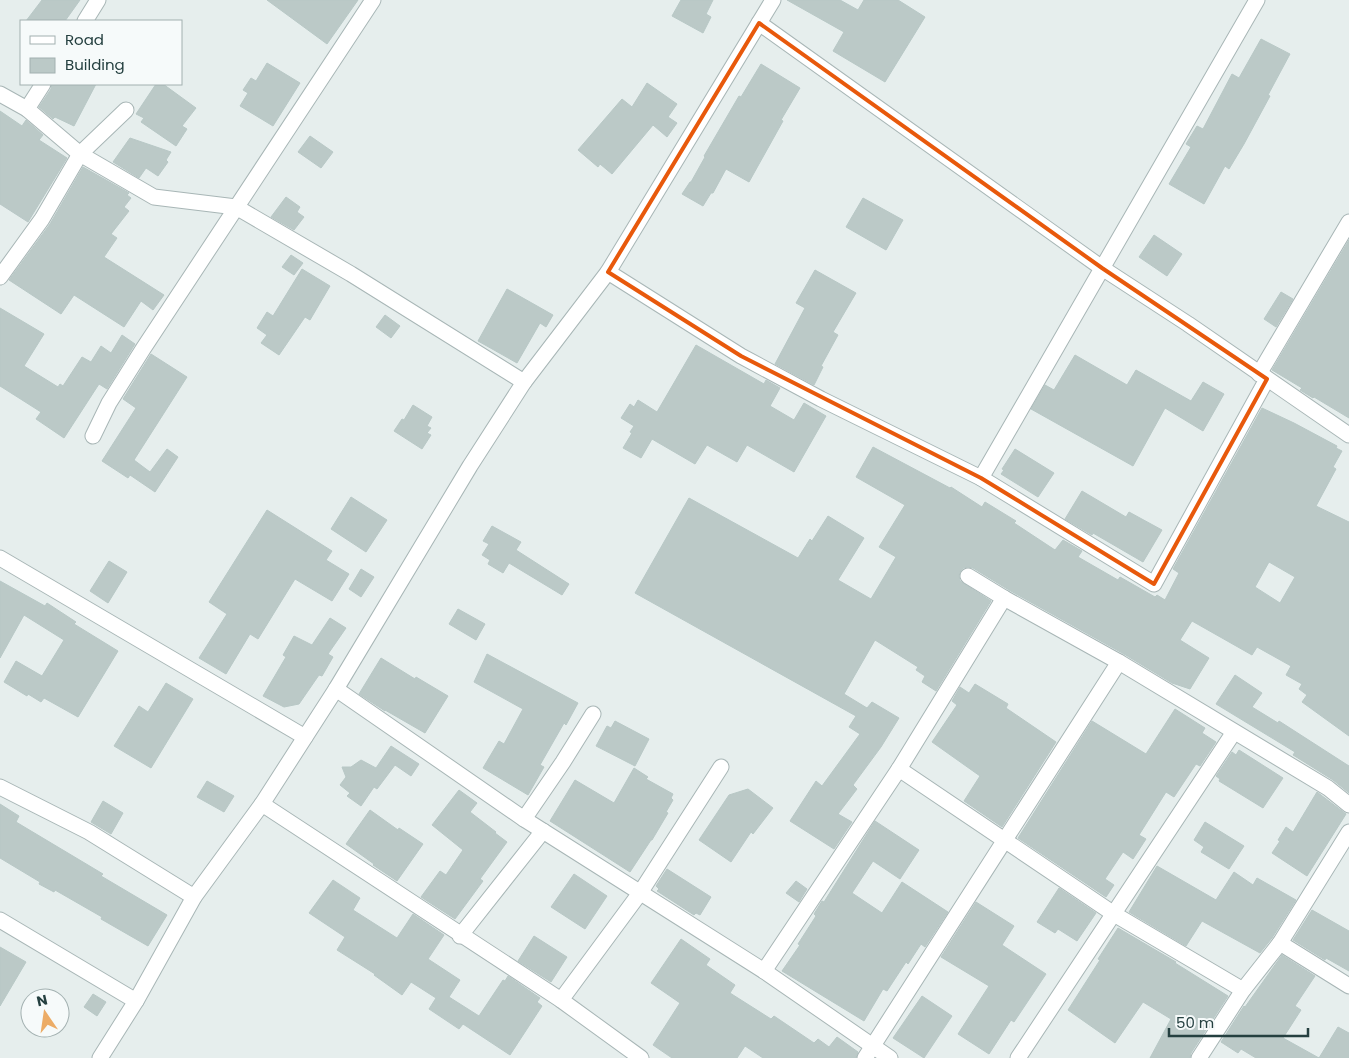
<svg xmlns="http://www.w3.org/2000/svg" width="1349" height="1058" viewBox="0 0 1349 1058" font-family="Poppins,sans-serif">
<rect width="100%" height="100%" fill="#e6eeed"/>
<g fill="#bbc9c7" stroke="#b8c8c6" fill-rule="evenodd">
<path d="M42,0H80L65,21H26Z"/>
<path d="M267,0H358L327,44Z"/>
<path d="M681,0H713L706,14L711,17L703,33L672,16Z"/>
<path d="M787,0H840L858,10L864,0H898L925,17L885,82L833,51L844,32Z"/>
<path d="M1261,39L1290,54L1268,95L1270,96L1244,144L1229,169L1225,166L1204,204L1169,184L1191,147L1186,144L1197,126L1203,129L1232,74L1239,78Z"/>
<path d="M267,63L300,83L273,126L240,106L248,93L243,90L251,78L256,81Z"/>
<path d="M761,64L800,88L781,120L783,121L749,182L726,169L713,193H711L703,206L682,194L690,182H691L705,157L704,156L739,96L741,97Z"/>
<path d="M647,83L677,104L668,117L677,123L667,137L653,125L612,174L600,164L598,167L578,150L622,99L632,107Z"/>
<path d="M52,84H96L74,126L55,117L53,119L39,107L51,89Z"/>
<path d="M156,84H163L196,108L182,126L187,129L176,146L141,122L144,118L136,114Z"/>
<path d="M0,111L22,126L26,120L43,135L39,140L67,158L28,222L0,204Z"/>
<path d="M310,136L333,152L321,168L298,152Z"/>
<path d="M130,138L171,152L166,160L168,162L158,176L146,168L139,178L113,162Z"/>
<path d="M83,167L129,193L127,195L131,198L124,207L129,211L111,234L117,238L104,257L164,295L153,310L141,301L124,327L74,295L61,314L9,280L50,224Z"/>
<path d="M286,197L300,207L297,212L304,217L294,230L271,217Z"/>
<path d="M863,198L903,220L886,250L846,227Z"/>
<path d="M1154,235L1182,254L1167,276L1139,257Z"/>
<path d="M1349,240V418L1314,397L1313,398L1300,390L1302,388L1272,370Z"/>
<path d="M291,255L303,263L294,275L282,267Z"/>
<path d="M302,269L330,286L310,320L305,317L279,355L261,343L267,335L257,328L267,312L273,316Z"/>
<path d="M815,270L856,293L833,332L838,335L821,366L823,367L814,385L775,364L805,308L796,303Z"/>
<path d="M507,289L553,315L546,327L540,323L517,363L478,341Z"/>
<path d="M1281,292L1293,299L1276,327L1264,319Z"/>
<path d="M0,308L44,334L24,366L58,387L60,384L63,386L82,357L91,362L101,346L111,353L122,335L135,344L107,389L99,384L64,438L36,419L41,412L0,386Z"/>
<path d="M385,315L400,326L391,338L376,327Z"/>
<path d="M696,345L764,384L766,380L780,388L770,406L794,420L804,403L826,416L794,472L747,445L737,462L707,445L695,464L652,439L641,458L623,448L632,433L630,432L634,426L621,418L630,404L634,407L638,400L657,412Z"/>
<path d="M151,354L187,377L134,460L150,472L167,449L178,457L155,492L130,475L128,478L102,461L136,408L123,399Z"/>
<path d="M1075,355L1127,385L1136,370L1191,401L1203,382L1224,394L1203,431L1165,408L1133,466L1031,409L1045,385L1054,390Z"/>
<path d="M413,405L432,417L427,426L431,428L427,433L431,435L422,449L394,431L402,419L404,420Z"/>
<path d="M1262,408L1294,423L1337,446L1336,448L1342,451L1333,467L1336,469L1316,506L1349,522V736L1302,702L1307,695L1299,689L1302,684L1286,675L1291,666L1257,647L1252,655L1192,621L1180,640L1209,658L1190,689L1172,683L1124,654L1009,590L973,568L968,567L963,568L960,572L959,576L960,581L991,601L936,691L922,682L925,676L916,670L918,667L875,640L844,694L867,708L872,702L899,718L881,747L853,785L857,789L838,814L852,822L834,849L790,821L816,781L822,786L860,734L849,727L856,716L635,593L689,498L798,558L810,539L812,541L828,516L864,538L838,580L871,599L896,557L879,547L905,505L856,477L873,447L950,488L951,487L982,507L985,502L1016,521L1014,523L1055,550L1063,540L1082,551L1078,557L1118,580L1120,577L1155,597L1157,595L1165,600L1179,573L1173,569ZM1269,562L1295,577L1280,603L1255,587Z"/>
<path d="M1015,449L1054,473L1038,497L1001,474L1004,470L1002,469Z"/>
<path d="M1082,491L1126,517L1129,512L1162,530L1143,562L1093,533L1092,535L1065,519Z"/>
<path d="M351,497L387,520L366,552L331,529Z"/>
<path d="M267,510L332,551L326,560L349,574L332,601L295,579L258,639L250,634L226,674L199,658L227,614L209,602Z"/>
<path d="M492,526L521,542L516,550L569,584L562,595L509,563L503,573L488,564L490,560L482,555L489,544L483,541Z"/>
<path d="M109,561L127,572L108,603L90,591Z"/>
<path d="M361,569L374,577L361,597L349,589Z"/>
<path d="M0,581L45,606L47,603L76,622L74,624L118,651L78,717L44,698L41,702L28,694L27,696L4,682L16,661L42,676L64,640L24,615L0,658Z"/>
<path d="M458,609L485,624L476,640L449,624Z"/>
<path d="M330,618L346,628L328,654L333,657L322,676L319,675L299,704L284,707L263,696L286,657L283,655L294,636L312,645Z"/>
<path d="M487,654L578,703L566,725L564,723L540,765L544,767L528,795L483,768L499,741L504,744L523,709L474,682Z"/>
<path d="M381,658L415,679L416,677L448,696L425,733L385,710V711L359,694Z"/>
<path d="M1235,675L1262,693L1252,707L1278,723L1279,721L1349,766V793L1333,780L1293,755L1295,752L1216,704Z"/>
<path d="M166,683L193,699L151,768L114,746L139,706L148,712Z"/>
<path d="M975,684L1008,704L1006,708L1056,742L1002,827L964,801L980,776L932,742L957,705L952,701L960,687L969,693Z"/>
<path d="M1175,709L1205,728L1202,733L1216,742L1200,766L1196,764L1174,797L1166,792L1139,835L1146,839L1133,859L1123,852L1105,879L1114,885L1106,897L1018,838L1092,721L1146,754Z"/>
<path d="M615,721L649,739L635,766L596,746L607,726L611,728Z"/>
<path d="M391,746L419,764L411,776L395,765L377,789L374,787L361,806L347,796L350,793L340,785L346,777L342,767H351L361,760L376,768Z"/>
<path d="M1239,750L1283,778L1263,808L1219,781L1220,779L1216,776L1232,752L1236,755Z"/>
<path d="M634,768L648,777L646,779L673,794L671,798L673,800L666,812L668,813L652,840H651L630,872L550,821L575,780L614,803Z"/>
<path d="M207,781L234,796L224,812L197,797Z"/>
<path d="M748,789L773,808L753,834L751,832L731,862L699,840L729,795Z"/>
<path d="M459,790L477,803L470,812L496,832L495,833L507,842L480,879L483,881L455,919L421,897L440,871L446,875L463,850L432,825Z"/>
<path d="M1317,792L1346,814L1307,876L1272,853L1280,841L1278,840L1286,827L1293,832Z"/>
<path d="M103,801L123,813L111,834L91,822Z"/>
<path d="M0,804L19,816L16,822L103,874L101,876L167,915L148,946L101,919L102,917L55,890L54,892L39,884L40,882L0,858Z"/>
<path d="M370,810L398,830L399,828L423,844L397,881L373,865L374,864L346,844Z"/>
<path d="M875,821L919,850L900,879L873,861L852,893L882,913L902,882L948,912L925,947L921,944L908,964L906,962L887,991L883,989L864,1021L782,971L800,945L798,944L816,916L814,914L822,901L824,902Z"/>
<path d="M1205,822L1244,846L1229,869L1201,852L1204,847L1194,840Z"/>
<path d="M1157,866L1216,900L1234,872L1253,885L1257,878L1296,900L1272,938L1260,953L1202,921L1186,946L1129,912Z"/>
<path d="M667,869L711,897L700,915L696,913L694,915L657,891L659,889L656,886Z"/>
<path d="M574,874L607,896L585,929L551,907Z"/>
<path d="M333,880L360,898L353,910L397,938L413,914L444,935L428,959L460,980L449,997L479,1016L503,980L505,981L508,976L540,998L537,1002L542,1006L510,1055L463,1024L459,1029L429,1009L436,998L411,982L402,995L374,975L375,974L337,950L345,937L309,913Z"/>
<path d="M796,881L807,889L799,902L786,893Z"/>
<path d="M1059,888L1096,913L1077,941L1058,929L1055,933L1037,922Z"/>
<path d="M976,902L1014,926L1002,945L1046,974L1014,1022L1011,1020L989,1054L958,1034L989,986L941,957Z"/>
<path d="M1312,910L1349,931V971L1326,958L1325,960L1293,940Z"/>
<path d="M1118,928L1176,962L1175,963L1228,996L1191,1053L1190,1058H1150L1171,1019L1143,1002L1115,1043L1068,1010L1100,960L1098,959Z"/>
<path d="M534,936L567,957L551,982L518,961Z"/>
<path d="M681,939L710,959L706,965L735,985L730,993L771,1019L774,1016L814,1043L818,1039L829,1047L837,1037L858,1052L856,1058H763L745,1046L737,1058H672L653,1045L680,1003L651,983Z"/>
<path d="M0,947L26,962L0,1006Z"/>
<path d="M1282,955L1315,976L1295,1006L1301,1010L1283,1038L1319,1058H1256L1241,1049L1238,1053L1221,1042L1244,1006L1245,1007Z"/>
<path d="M93,994L106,1002L97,1016L84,1007Z"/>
<path d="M922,996L952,1016L924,1058L893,1038Z"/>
<path d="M1338,1027L1349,1033V1058H1319Z"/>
</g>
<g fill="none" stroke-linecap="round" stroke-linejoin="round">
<defs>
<g id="minor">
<path d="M85,21L98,0"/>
<path d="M759,23L1102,268L1188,324L1349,435"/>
<path d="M0,94L27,109L80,154L154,197L236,207L351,274L524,382"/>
<path d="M27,109L43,84"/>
<path d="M608,272L741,356L821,399L981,478L1154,584L1267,379"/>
<path d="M0,277L42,219L80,154L126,110"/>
<path d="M1259,374L1349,222"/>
<path d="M93,436L109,403L143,349L373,0"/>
<path d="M981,478L1257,0"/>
<path d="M0,558L305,737"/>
<path d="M968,576L1004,598L1119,662L1328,788L1349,805"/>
<path d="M336,689L524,819L764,971L890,1058"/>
<path d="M899,769L1114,914L1243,990"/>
<path d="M0,787L89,832L194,897"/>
<path d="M262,804L561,1000L641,1058"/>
<path d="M524,819L563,762L593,714"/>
<path d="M0,920L136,1001"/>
<path d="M460,936L543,831"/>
<path d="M1280,943L1349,986"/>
<path d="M764,971L899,769L1004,598"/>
<path d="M561,1000L640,893L721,767"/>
<path d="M865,1058L1119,662"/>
<path d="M1018,1058L1234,732"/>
<path d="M1199,1058L1243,990L1280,943L1349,832"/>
</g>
<path id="tertiary" d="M100,1058L136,1001L194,897L262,804L336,689L470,466L524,382L608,272L773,0"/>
</defs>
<use href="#minor" stroke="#a8b6b6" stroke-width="17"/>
<use href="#tertiary" stroke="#a8b6b6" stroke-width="17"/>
<use href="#minor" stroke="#fff" stroke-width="15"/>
<use href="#tertiary" stroke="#fff" stroke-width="15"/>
</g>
<path fill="none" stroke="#e8590c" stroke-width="4" stroke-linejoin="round" d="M759,23L1102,268L1267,379L1154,584L981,478L741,356L608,272Z"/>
<rect x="20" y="20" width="162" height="65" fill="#f6fafa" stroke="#a2b0b0"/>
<rect x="30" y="36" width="25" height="8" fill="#ffffff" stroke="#a2b0b0"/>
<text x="65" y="45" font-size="15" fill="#254040">Road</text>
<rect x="30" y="58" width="25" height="15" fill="#bbc9c7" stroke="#a2b0b0"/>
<text x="65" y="70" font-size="15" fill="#254040">Building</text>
<g transform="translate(45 1013) rotate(347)"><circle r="24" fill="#f6fafa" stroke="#a2b0b0"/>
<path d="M0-4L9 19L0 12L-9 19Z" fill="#ecac66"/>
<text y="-8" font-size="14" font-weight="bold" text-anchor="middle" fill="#254040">N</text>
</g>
<path d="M1169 1028v8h139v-8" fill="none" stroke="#254040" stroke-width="2.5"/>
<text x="1176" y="1028" font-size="15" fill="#254040" stroke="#f6fafa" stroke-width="4" paint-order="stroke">50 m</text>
</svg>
